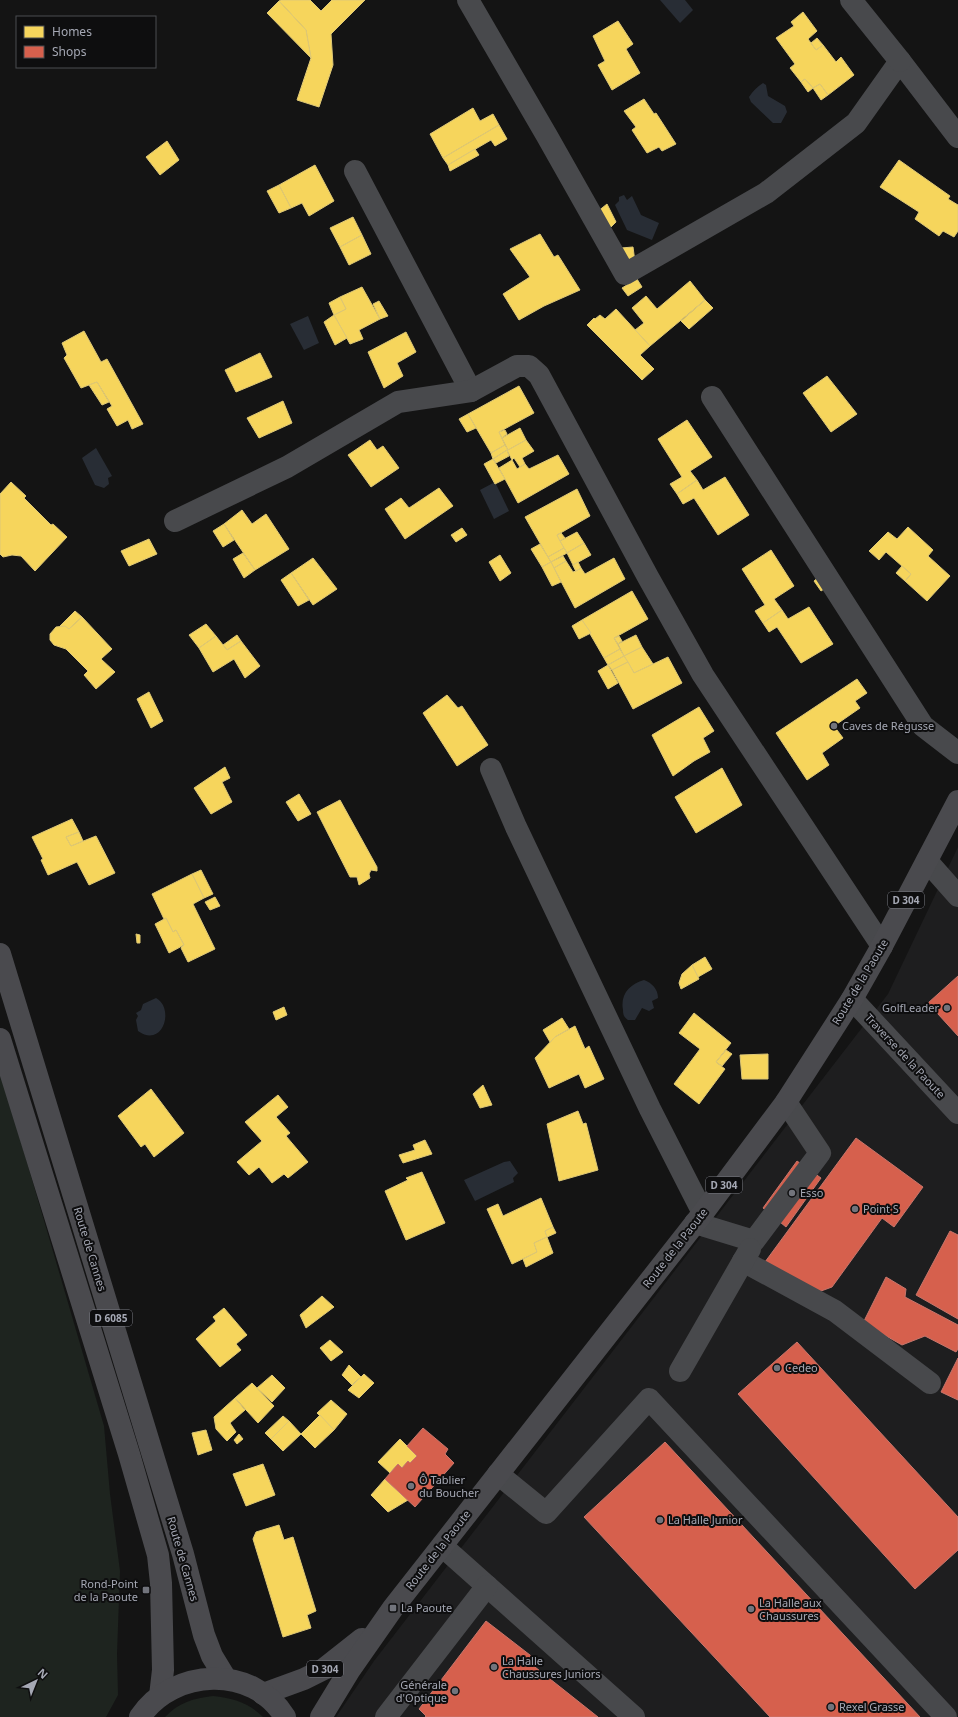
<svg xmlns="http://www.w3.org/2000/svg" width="958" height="1717" viewBox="0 0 958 1717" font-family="'Noto Sans',sans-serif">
<rect width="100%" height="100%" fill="#141414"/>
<path fill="#1e1e1f" d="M958,847V1717H336L374,1661L888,994Z"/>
<g fill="#1e241f">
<path d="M0,1070L104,1426L110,1494L120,1571L117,1654L118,1695L106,1717H0Z"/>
<path d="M213,1696C233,1698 249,1703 263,1717H165C178,1703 194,1698 213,1696Z"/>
</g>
<g fill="#282d35">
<path d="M660,0H685L693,10L680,23Z"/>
<path d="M763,83L766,85L768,96L785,106L787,112L781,123H773L751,102L749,97C753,91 757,87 763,83Z"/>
<path d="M624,195L627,200L632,196L641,215L659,223L652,240L627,230L615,205L619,201V197Z"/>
<path d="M308,316L319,343L304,350L290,324Z"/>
<path d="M96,448L112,476L108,478L109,484L104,488L95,485L82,458Z"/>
<path d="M495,482L509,511L494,519L480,490Z"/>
<path d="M644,980C652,983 658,989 658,998L652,1001L654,1008L649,1011L642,1008L635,1020H628C624,1017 623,1015 623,1010C620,994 630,984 644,980Z"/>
<path d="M156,998C175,1008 163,1049 138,1031L136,1020L138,1016L136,1013L141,1010L143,1004Z"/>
<path d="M510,1161L518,1173L513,1178L514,1182L475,1201L464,1180L504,1162Z"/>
</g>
<g fill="#f6d55c" stroke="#dec876">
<path d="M281,0H310L321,11L332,0H365L331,34L333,65L319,107L297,100L311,58L306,30L279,1Z"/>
<path d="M279,1L306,30L311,58L267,13Z"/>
<path d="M803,12L817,31L808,39L816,50L823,45L836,62L841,57L854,75L828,95L820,84L813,88L805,79L801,82L790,68L795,64L776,38L794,26L791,22Z"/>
<path d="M618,21L633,44L626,49L640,73L612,90L598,65L605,61L593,36Z"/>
<path d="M817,38L823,45L816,50L811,43Z"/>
<path d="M805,79L813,88L808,92L801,82Z"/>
<path d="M820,84L828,95L821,100L813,88Z"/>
<path d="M644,99L654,114L656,113L676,144L662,151L659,147L647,153L632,130L636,127L624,111Z"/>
<path d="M473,108L480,121L493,114L499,125L443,158L430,134Z"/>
<path d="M499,125L507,139L495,146L491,140L448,165L443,158Z"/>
<path d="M167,141L179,160L160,175L146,157Z"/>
<path d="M475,149L479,155L450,171L448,165Z"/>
<path d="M899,160L950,196L948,199L958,205V231L954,237L943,231L939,236L915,219L919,212L880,187Z"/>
<path d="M315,165L334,201L309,216L302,203L291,208L279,185Z"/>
<path d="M279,185L291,208L279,213L267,191Z"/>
<path d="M607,204L616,222L606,232L597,212Z"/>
<path d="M353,217L362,235L340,247L330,228Z"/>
<path d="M540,234L554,257L558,255L580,290L544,306L519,320L503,294L530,277L510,249Z"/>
<path d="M362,235L371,254L349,265L340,247Z"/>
<path d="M633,247L635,262L609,250L621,248Z"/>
<path d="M637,279L642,287L628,296L622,288Z"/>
<path d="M690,281L705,300L650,346L635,330L644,323L632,308L646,296L657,309Z"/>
<path d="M362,287L380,319L359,330L363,339L350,344L334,315L346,309L340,297Z"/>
<path d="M340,297L346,309L334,315L329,303Z"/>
<path d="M705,300L713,308L689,329L681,321Z"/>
<path d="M379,301L388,316L380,319L373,304Z"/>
<path d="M616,309L650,346L640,355L654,369L642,380L587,325L594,318L595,319L600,315L605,319Z"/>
<path d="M334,315L347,338L335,345L324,322Z"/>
<path d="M84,331L101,362L107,359L143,424L132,429L128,420L117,426L107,409L112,406L97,382L81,388L64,358L67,355L62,343Z"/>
<path d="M406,332L416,352L397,363L403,376L384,388L368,352Z"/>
<path d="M260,353L272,377L236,392L225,370Z"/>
<path d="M827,376L857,414L831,432L803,393Z"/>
<path d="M97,382L109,402L102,405L89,385Z"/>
<path d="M519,386L534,413L499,432L505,445L491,453L468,414Z"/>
<path d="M283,401L292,423L259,438L247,418Z"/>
<path d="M468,414L476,428L467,432L459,419Z"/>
<path d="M687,420L712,457L690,471L697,480L677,494L670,484L682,477L658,439Z"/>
<path d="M520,428L526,440L508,450L502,438Z"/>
<path d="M505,430L507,434L502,438L499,432Z"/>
<path d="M370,440L377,450L383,446L399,468L371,487L348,455Z"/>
<path d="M526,440L534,451L522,458L525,464L520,467L514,458L512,460L507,450L493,459L491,453L505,445L508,450Z"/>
<path d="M507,450L509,456L496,463L493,459Z"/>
<path d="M558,455L569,474L518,503L499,468L512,460L517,469L525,464L529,469Z"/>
<path d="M493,459L505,479L495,484L484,464Z"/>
<path d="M725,477L749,515L718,535L694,498L683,504L677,494L697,480L703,490Z"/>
<path d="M11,482L26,496L24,498L51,525L53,524L67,537L35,571L21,556L12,555L3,557L0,554V494Z"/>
<path d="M439,488L453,506L405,539L385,509L401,498L409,508Z"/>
<path d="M577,489L590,516L557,535L564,548L548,557L525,517Z"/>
<path d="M242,510L252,524L266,514L289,549L255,570L224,524Z"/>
<path d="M224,524L234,540L223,547L213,531Z"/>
<path d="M908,527L933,550L928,556L950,576L927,601L905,581L911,574L886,552L879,560L869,551L888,532L897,539Z"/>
<path d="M462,528L467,535L456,542L451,535Z"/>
<path d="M577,532L584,543L567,553L560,541Z"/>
<path d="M561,533L565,538L560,541L557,535Z"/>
<path d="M149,539L157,554L129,566L121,551Z"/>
<path d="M584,543L591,555L573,565L567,553Z"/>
<path d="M540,544L551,562L542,567L531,549Z"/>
<path d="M564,548L567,553L551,562L548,557Z"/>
<path d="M771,550L794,586L774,599L782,610L763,623L755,611L765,605L742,569Z"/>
<path d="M243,553L255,570L244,578L233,559Z"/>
<path d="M500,555L511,573L500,581L489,562Z"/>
<path d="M563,556L566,561L554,568L551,562Z"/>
<path d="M313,558L337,589L313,605L291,573Z"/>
<path d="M614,558L625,579L575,608L554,568L566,561L573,572L576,571L573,565L576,571L581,568L585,574Z"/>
<path d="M551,562L561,582L552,586L542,567Z"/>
<path d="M578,562L581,568L576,571L573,565Z"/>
<path d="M902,566L911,574L905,581L896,573Z"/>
<path d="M291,573L309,600L298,606L281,580Z"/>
<path d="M820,576L827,587L821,591L814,581Z"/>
<path d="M632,591L648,619L614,638L620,649L604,658L582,620Z"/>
<path d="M809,607L833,644L801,663L777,627L769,632L763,623L782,610L788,619Z"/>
<path d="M75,611L82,617L69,629L60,626Z"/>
<path d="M82,617L112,649L101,659L115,672L96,689L84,675L88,671L66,649L54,645L50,640V634L56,627L65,626L69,629Z"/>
<path d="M582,620L591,633L579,639L572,626Z"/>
<path d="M206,624L216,636L199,648L189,635Z"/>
<path d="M237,635L241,641L227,650L223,645Z"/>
<path d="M636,635L642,647L624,656L618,644Z"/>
<path d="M216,636L227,650L241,641L260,666L245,678L234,659L213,672L199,648Z"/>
<path d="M619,636L622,641L618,644L614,638Z"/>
<path d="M642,647L653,664L634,673L624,656Z"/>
<path d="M620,649L624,656L608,665L604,658Z"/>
<path d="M624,656L628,662L612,670L608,665Z"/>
<path d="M668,657L682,683L633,709L612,670L628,662L634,673Z"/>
<path d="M608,665L618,683L608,689L598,671Z"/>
<path d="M857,679L867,693L855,701L860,708L834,726L843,738L822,753L829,765L807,780L776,733Z"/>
<path d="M149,692L163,721L151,728L137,699Z"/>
<path d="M447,695L458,708L462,706L488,745L457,766L423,713Z"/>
<path d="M699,707L714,731L703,738L710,752L694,761L673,776L652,735Z"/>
<path d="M225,767L230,778L222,782L232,802L211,814L194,788Z"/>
<path d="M722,768L742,805L696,833L675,797Z"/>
<path d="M299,794L311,814L298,821L286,802Z"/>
<path d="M340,800L377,867V871L371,870L369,874L370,878L359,885L357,877H350L317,812Z"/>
<path d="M72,819L79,832L66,837L71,846L96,836L115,873L89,885L77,862L48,875L41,860L43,859L32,837Z"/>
<path d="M79,832L83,841L71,846L66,837Z"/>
<path d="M201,870L213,894L204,898L192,874Z"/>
<path d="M192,874L204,898L193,904L215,949L188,962L181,948L184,945L176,930L173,932L166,918L164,919L152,894Z"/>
<path d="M215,897L220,906L210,910L205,902Z"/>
<path d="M166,918L173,932L176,930L184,945L169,953L155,924Z"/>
<path d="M136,934L140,935V943H137Z"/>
<path d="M705,957L712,969L698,977L692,965Z"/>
<path d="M692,965L699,979L681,989L679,983L682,974Z"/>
<path d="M284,1007L287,1015L276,1020L273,1012Z"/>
<path d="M694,1013L731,1043L716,1062L725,1069L699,1104L674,1084L700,1049L679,1033Z"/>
<path d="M562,1018L569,1029L555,1037L550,1042L543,1030Z"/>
<path d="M575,1026L585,1049L589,1046L604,1079L585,1088L579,1074L549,1088L535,1058L555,1037Z"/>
<path d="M726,1050L732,1054L722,1066L716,1062Z"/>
<path d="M768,1054V1079H742L740,1055Z"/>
<path d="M483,1085L492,1105L480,1108L473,1094Z"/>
<path d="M151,1089L184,1133L154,1157L145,1144L141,1147L118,1116Z"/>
<path d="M278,1095L288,1107L276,1117L290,1133L286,1136L308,1162L288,1178L284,1174L272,1183L259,1167L249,1175L237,1162L262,1141L245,1122Z"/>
<path d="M578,1111L583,1124L586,1123L598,1170L559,1181L547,1124Z"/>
<path d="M425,1140L432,1154L403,1163L399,1155L415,1150L413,1145Z"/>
<path d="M422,1172L445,1223L406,1240L385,1191L408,1180L406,1178Z"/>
<path d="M541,1198L553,1227L545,1231L547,1237L534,1243L537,1252L512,1264L487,1209L498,1204L503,1216Z"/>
<path d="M553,1227L556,1233L547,1237L545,1231Z"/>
<path d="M547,1237L553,1253L526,1267L523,1259L537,1252L534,1243Z"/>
<path d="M322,1296L334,1307L306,1328L300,1315Z"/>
<path d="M224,1308L247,1335L236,1344L241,1350L220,1367L196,1339L216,1321L213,1317Z"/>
<path d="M330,1340L343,1352L331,1361L320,1348Z"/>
<path d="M349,1365L361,1377L352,1385L342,1375Z"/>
<path d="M364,1374L374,1383L359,1398L348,1390Z"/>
<path d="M272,1375L285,1388L272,1402L257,1388Z"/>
<path d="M252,1383L274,1406L258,1423L235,1398Z"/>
<path d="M235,1398L245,1410L230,1423L236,1432L227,1441L216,1429L214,1417Z"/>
<path d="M331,1400L347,1414L334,1430L317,1413Z"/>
<path d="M320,1415L334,1430L315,1448L301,1434Z"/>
<path d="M283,1416L289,1421L271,1439L265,1433Z"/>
<path d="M289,1421L301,1434L283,1451L271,1439Z"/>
<path d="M206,1430L212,1450L198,1455L192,1433Z"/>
<path d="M239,1434L243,1439L237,1444L234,1440Z"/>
<path d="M400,1439L417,1456L410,1463L408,1461L402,1468L398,1464L390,1473L378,1462Z"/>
<path d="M263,1464L275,1495L246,1506L233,1474Z"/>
<path d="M385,1479L408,1500L388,1512L371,1495Z"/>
<path d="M279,1525L284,1540L293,1537L316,1611L307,1615L311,1628L283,1637L253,1539L256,1532Z"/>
</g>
<g fill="#d6604d" stroke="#c7766c">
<path d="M958,976V1036L928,1003Z"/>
<path d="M856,1138L923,1187L894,1227L882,1218L832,1287L810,1295L765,1262Z"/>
<path d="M797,1161L821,1178L786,1227L763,1208Z"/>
<path d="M950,1231L958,1235V1319L916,1295Z"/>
<path d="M886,1277L906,1289L905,1297L958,1325V1349L956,1352L925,1336L902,1345L863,1323Z"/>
<path d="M797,1342L958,1517V1550L915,1589L738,1394Z"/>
<path d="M958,1358V1400L941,1392Z"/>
<path d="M423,1428L448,1449L445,1454L454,1463L415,1507L385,1479L398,1464L402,1468L408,1461L410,1463L417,1456L407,1446Z"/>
<path d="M665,1442L920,1717H770L584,1517Z"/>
<path d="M486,1621L539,1662L535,1667L598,1717H425L426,1716L419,1709Z"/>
</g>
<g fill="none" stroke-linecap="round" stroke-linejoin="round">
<g stroke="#48494c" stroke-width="22">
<path d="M468,0L547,136L625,274L766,193L856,123L900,61L958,137"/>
<path d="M851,0L900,61"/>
<path d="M355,171L471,391"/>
<path d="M712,397L923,726L958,753"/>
<path d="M175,521L287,467L398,402L471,391L517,366H529L539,375L648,577L703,675L882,946"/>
<path d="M491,769L516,827L650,1109L703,1213"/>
<path d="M927,861L958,896"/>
<path d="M852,999L958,1113"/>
<path d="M695,1223L754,1241L820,1153L786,1102"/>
<path d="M743,1261L835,1311L930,1383"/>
<path d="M680,1371L750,1249"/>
<path d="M498,1474L546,1513L649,1399L946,1717"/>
<path d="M442,1546L634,1717"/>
<path d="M386,1717L487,1586"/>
</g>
<g stroke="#4a4a4e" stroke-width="22">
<path d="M0,954L183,1554L204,1635L212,1656L226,1679"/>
<path d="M0,1039L129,1454L158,1555L161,1583L163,1670L160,1696"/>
<path d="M263,1694L304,1679L324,1669L362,1639"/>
<path d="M140,1717C173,1668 253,1664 285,1717"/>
<path d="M321,1717L349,1671L393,1608L703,1213L786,1102L852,999L882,946L958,801"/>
</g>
</g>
<g fill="#72747c" stroke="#0e0e0f" stroke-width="1.5">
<circle cx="834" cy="726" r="4"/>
<circle cx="947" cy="1008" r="4"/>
<circle cx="792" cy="1193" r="4"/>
<circle cx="855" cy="1209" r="4"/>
<circle cx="777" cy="1368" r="4"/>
<circle cx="411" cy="1486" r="4"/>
<circle cx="660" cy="1520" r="4"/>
<rect x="142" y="1586" width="8" height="8" rx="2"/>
<rect x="389" y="1604" width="8" height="8" rx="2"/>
<circle cx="751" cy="1609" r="4"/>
<circle cx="494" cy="1667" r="4"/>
<circle cx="455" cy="1691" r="4"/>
<circle cx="831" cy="1707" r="4"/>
</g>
<g text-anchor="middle" stroke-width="4" stroke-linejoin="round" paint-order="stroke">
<g fill="#0e0e0f" stroke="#787a82" stroke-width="1">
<rect x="888" y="892" width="36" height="16" rx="3"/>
<rect x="706" y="1177" width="36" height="16" rx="3"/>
<rect x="90" y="1310" width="42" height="16" rx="3"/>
<rect x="307" y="1661" width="36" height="16" rx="3"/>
</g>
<g font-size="10" font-weight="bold" fill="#a5a8b4">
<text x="906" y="904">D 304</text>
<text x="724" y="1189">D 304</text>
<text x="111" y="1322">D 6085</text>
<text x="325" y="1673">D 304</text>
</g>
<g font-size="11" fill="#a5a8b4" stroke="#0e0e0f" text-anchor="start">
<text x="842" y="730">Caves de Régusse</text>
<text x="939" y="1012" text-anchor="end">GolfLeader</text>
<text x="800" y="1197">Esso</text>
<text x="863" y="1213">Point S</text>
<text x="785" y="1372">Cedeo</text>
<text x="419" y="1484">Ô Tablier<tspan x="419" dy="13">du Boucher</tspan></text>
<text x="668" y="1524">La Halle Junior</text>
<text x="138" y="1588" text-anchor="end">Rond-Point<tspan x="138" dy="13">de la Paoute</tspan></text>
<text x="759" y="1607">La Halle aux<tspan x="759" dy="13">Chaussures</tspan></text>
<text x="401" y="1612">La Paoute</text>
<text x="502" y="1665">La Halle<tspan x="502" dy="13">Chaussures Juniors</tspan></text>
<text x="447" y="1689" text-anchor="end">Générale<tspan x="447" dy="13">d'Optique</tspan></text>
<text x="839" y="1711">Rexel Grasse</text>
</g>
<g font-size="11" fill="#a5a8b4" stroke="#0e0e0f">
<text transform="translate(860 982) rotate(-59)" y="4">Route de la Paoute</text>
<text transform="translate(905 1056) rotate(47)" y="4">Traverse de la Paoute</text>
<text transform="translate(675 1248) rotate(-52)" y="4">Route de la Paoute</text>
<text transform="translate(90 1249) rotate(73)" y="4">Route de Cannes</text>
<text transform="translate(438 1550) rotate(-52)" y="4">Route de la Paoute</text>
<text transform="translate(183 1559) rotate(74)" y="4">Route de Cannes</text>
</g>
</g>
<rect x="16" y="16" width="140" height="52" fill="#0e0e0f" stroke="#4a4c51"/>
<rect x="24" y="26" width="20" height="12" fill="#f6d55c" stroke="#4a4c51"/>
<text x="52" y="36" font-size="12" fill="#a5a8b4">Homes</text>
<rect x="24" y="46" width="20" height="12" fill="#d6604d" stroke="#4a4c51"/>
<text x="52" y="56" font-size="12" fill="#a5a8b4">Shops</text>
<g transform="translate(36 1681) rotate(43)" stroke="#0e0e0f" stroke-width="3" paint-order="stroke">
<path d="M0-3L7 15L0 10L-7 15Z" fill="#a5a8b4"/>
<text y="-6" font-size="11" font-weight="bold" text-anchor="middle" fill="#a5a8b4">N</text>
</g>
</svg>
